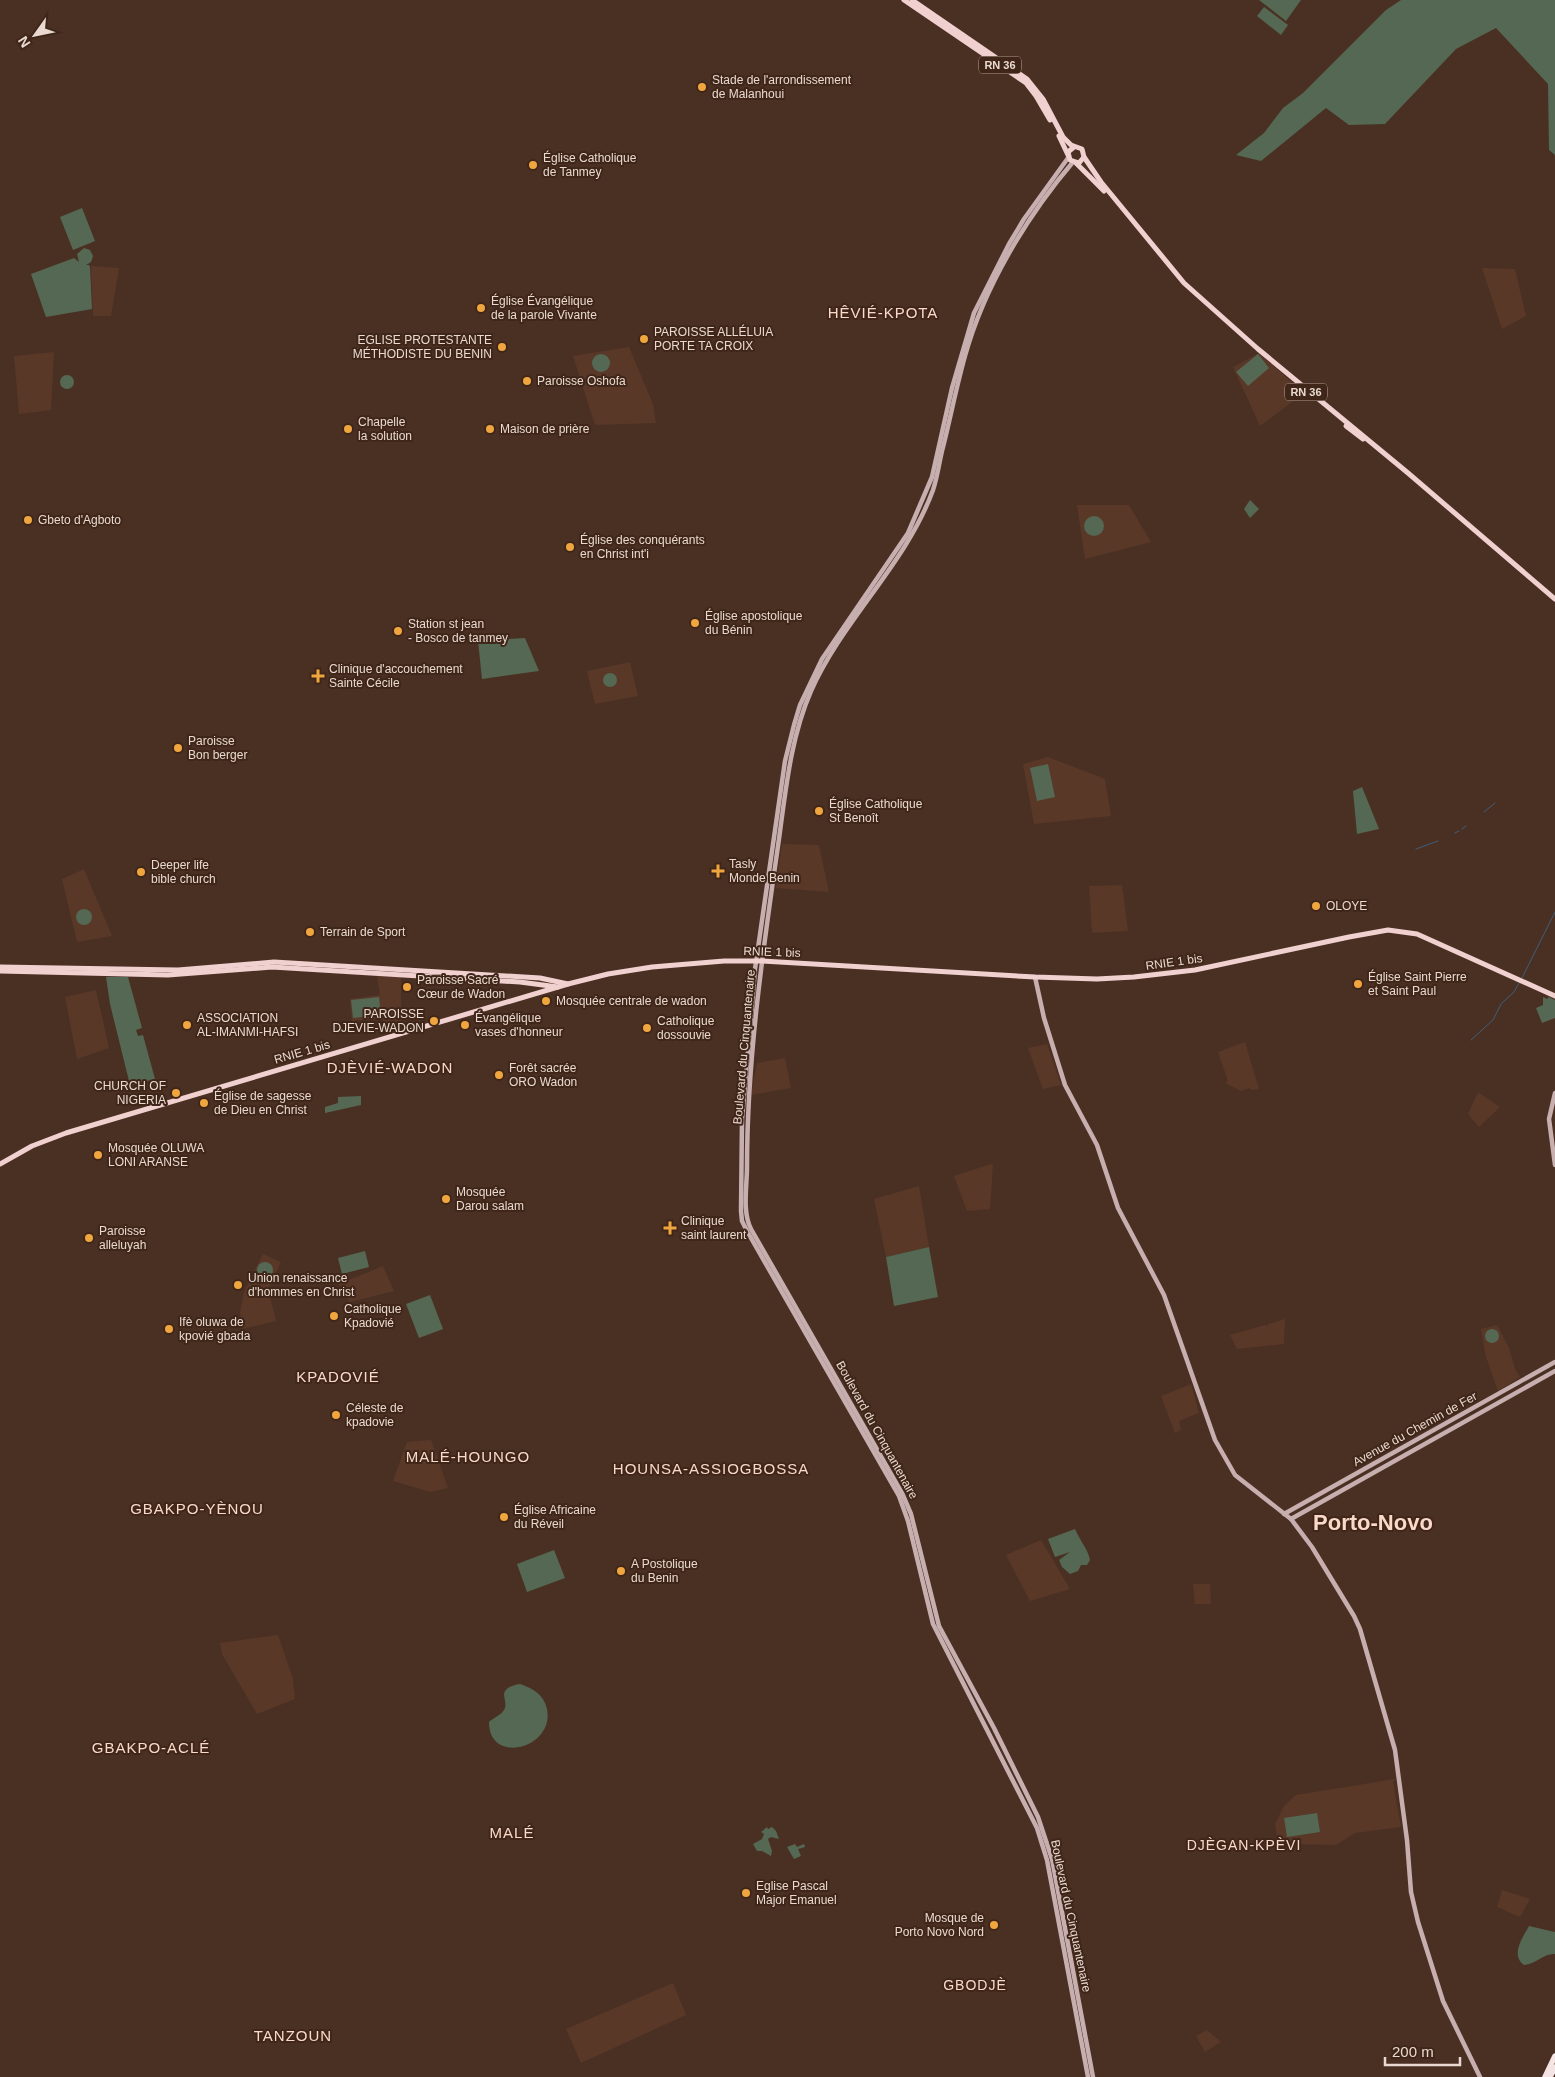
<svg xmlns="http://www.w3.org/2000/svg" width="1555" height="2077" viewBox="0 0 1555 2077" font-family="Helvetica,sans-serif">
<rect width="100%" height="100%" fill="#4a3023"/>
<g fill="#593828">
<path d="M91,266L119,268L111,316H93Z"/>
<path d="M1482,268L1515,269L1526,316L1502,329Z"/>
<path d="M629,347L653,404L656,423L595,425L573,356Z"/>
<path d="M54,352L51,410L19,414L14,356Z"/>
<path d="M1259,353L1304,393L1260,426L1233,367Z"/>
<path d="M1077,505H1129L1151,542L1085,559Z"/>
<path d="M630,662L638,696L595,704L587,671Z"/>
<path d="M1048,757L1105,779L1111,816L1034,824L1023,764Z"/>
<path d="M782,844L819,845L829,892L776,888Z"/>
<path d="M84,869L112,936L77,942L62,879Z"/>
<path d="M1122,885L1128,931L1092,933L1089,886Z"/>
<path d="M377,976L401,977V1026L385,1031L382,1018L352,1021L350,999L380,995Z"/>
<path d="M96,990L109,1048L77,1059L65,997Z"/>
<path d="M1245,1042L1259,1089L1252,1090L1249,1088L1241,1091L1225,1083L1228,1081L1218,1052Z"/>
<path d="M1047,1044L1061,1085L1043,1089L1028,1048Z"/>
<path d="M785,1058L791,1088L751,1095L757,1063Z"/>
<path d="M1479,1093L1500,1107L1479,1127L1468,1114L1477,1094Z"/>
<path d="M991,1164L993,1165L990,1209L967,1211L954,1176Z"/>
<path d="M919,1186L929,1247L886,1257L874,1199Z"/>
<path d="M263,1254L281,1262L268,1289L276,1321L242,1329L240,1312L244,1292Z"/>
<path d="M383,1266L394,1291L350,1302L348,1300L339,1284Z"/>
<path d="M1285,1319L1284,1344L1237,1349L1230,1335L1265,1325L1268,1326V1324Z"/>
<path d="M1497,1325L1509,1348L1515,1369L1520,1377L1498,1391L1486,1357L1481,1329Z"/>
<path d="M1191,1384L1199,1413L1179,1421L1181,1430L1175,1433L1161,1396Z"/>
<path d="M431,1440L448,1488L430,1492L393,1481L407,1442Z"/>
<path d="M1041,1540L1070,1589L1030,1601L1006,1555Z"/>
<path d="M1193,1584H1210L1211,1604H1195Z"/>
<path d="M278,1635L293,1679L295,1699L257,1714L222,1654L220,1643Z"/>
<path d="M1395,1779L1393,1782L1401,1827L1355,1833L1336,1845L1289,1844L1278,1841L1275,1824L1284,1806L1296,1795Z"/>
<path d="M1502,1890L1530,1899L1520,1917L1497,1907Z"/>
<path d="M673,1983L686,2015L581,2063L566,2029Z"/>
<path d="M1207,2030L1221,2042L1205,2052L1196,2036Z"/>
</g>
<g fill="#546853">
<path d="M1259,0H1301L1286,21Z"/>
<path d="M1401,0H1555V155L1549,150L1548,84L1496,28L1456,49L1385,124L1349,125L1326,108L1261,161L1236,155L1264,133L1283,108L1303,93L1386,10Z"/>
<path d="M1264,7L1288,25L1281,35L1257,16Z"/>
<path d="M82,208L95,241L73,250L60,217Z"/>
<path d="M84,248L90,250L93,256L91,262L86,265H89L90,267L92,309L46,317L31,274L74,258L79,262L77,254Z"/>
<circle cx="601" cy="363" r="9"/>
<path d="M1258,354L1269,368L1248,386L1236,372Z"/>
<circle cx="67" cy="382" r="7"/>
<path d="M1250,500L1259,509L1250,518L1244,509Z"/>
<circle cx="1094" cy="526" r="10"/>
<path d="M525,638L539,671L482,679L478,641Z"/>
<circle cx="610" cy="680" r="7"/>
<path d="M1048,764L1055,797L1037,801L1030,768Z"/>
<path d="M1362,787L1379,829L1357,834L1353,791Z"/>
<circle cx="84" cy="917" r="8"/>
<path d="M106,977H128L142,1028L136,1030L138,1036L143,1035L155,1079L130,1085L110,1004Z"/>
<path d="M379,997L381,1015L353,1018L351,1000Z"/>
<path d="M1543,997L1547,999L1549,997L1555,1000V1018L1542,1023L1536,1008L1543,1005Z"/>
<path d="M361,1096V1105L325,1113V1107L338,1103V1097Z"/>
<path d="M929,1247L938,1297L894,1306L886,1257Z"/>
<path d="M365,1251L369,1267L342,1274L338,1258Z"/>
<circle cx="265" cy="1270" r="8"/>
<path d="M430,1295L443,1329L419,1338L406,1304Z"/>
<circle cx="1492" cy="1336" r="7"/>
<path d="M1075,1529C1080,1541 1088,1549 1090,1560L1087,1565H1081L1078,1571L1070,1574L1062,1567L1059,1560L1070,1552L1055,1557L1048,1539Z"/>
<path d="M554,1550L565,1578L527,1592L517,1564Z"/>
<path d="M520,1684C533,1688 544,1695 547,1709C555,1748 489,1766 489,1722C493,1718 501,1715 504,1710C510,1700 493,1689 520,1684Z"/>
<path d="M1317,1813L1320,1832L1287,1837L1284,1818Z"/>
<path d="M767,1827L768,1829L772,1827L776,1831L779,1839L771,1837L768,1839L772,1851L771,1856L762,1851H757L753,1844L762,1839L764,1834L761,1832Z"/>
<path d="M795,1844L797,1847L804,1844L805,1847L798,1849L801,1856L794,1859L787,1847Z"/>
<path d="M1529,1926L1555,1932V1954C1544,1953 1536,1964 1524,1965C1510,1955 1523,1937 1529,1926Z"/>
</g>
<g fill="none" stroke-linecap="round" stroke-linejoin="round">
<g stroke="#3f5e7c" stroke-width="1">
<path d="M1484,812L1495,803"/>
<path d="M1462,829L1466,826"/>
<path d="M1455,833L1459,831"/>
<path d="M1416,849L1438,841"/>
<path d="M1522,978L1555,912"/>
<path d="M1471,1040L1493,1020L1501,1004L1514,992L1519,983"/>
</g>
<g stroke="#c8afaf" stroke-width="4.5">
<path d="M1068,158L1024,219L1009,244L974,313L952,388L932,477L908,533L822,659L800,705L794,725L785,761L755,969L742,1119L741,1211L742,1221L747,1231L899,1496L908,1521L933,1624L1037,1828L1047,1860L1088,2077"/>
<path d="M1073,162C1027,216 984,287 965,356C956,388 950,420 942,451C939,464 937,478 933,490C906,564 843,619 811,691C789,741 785,799 777,853C762,957 747,1062 747,1167C747,1187 742,1211 751,1229L902,1493L911,1514L939,1626L994,1728L1038,1817L1052,1859L1093,2077"/>
<path d="M1035,977L1044,1018L1065,1085L1097,1145L1118,1208L1164,1295L1215,1440L1235,1475L1291,1519L1312,1547L1354,1616L1360,1629L1395,1750L1407,1840L1411,1892L1418,1922L1443,2001L1480,2077"/>
<path d="M1555,1093L1549,1119L1555,1165"/>
<path d="M1284,1514L1555,1362"/>
<path d="M1291,1519L1555,1371"/>
</g>
<g stroke="#f1d0d0" stroke-width="5">
<path d="M904,0L1026,83L1036,96L1050,120"/>
<path d="M912,0L1027,79L1043,99L1063,137L1071,145L1082,149L1084,157L1101,182L1184,283L1258,349L1408,473L1555,599"/>
<path d="M1059,136L1068,155"/>
<path d="M1074,147L1068,152L1070,160L1079,163L1084,157"/>
<path d="M1076,163L1104,191"/>
<path d="M1346,426L1363,439"/>
<path d="M0,967L178,970L274,962L540,978L568,984"/>
<path d="M0,971L168,975L272,967L520,982L558,987"/>
<path d="M0,1164L32,1146L66,1133L568,984L608,974L652,967L724,961H761L1035,977L1097,979L1134,977L1195,970L1349,937L1388,930L1417,934L1555,996"/>
</g>
<g stroke="#f5e4e4" stroke-width="5.5">
<path d="M1545,2077L1555,2056"/>
<path d="M1550,2077L1555,2067"/>
</g>
</g>
<g fill="#f0a63f" stroke="#3f2619" stroke-width="2">
<circle cx="702" cy="87" r="5"/>
<circle cx="533" cy="165" r="5"/>
<circle cx="481" cy="308" r="5"/>
<circle cx="644" cy="339" r="5"/>
<circle cx="502" cy="347" r="5"/>
<circle cx="527" cy="381" r="5"/>
<circle cx="348" cy="429" r="5"/>
<circle cx="490" cy="429" r="5"/>
<circle cx="28" cy="520" r="5"/>
<circle cx="570" cy="547" r="5"/>
<circle cx="695" cy="623" r="5"/>
<circle cx="398" cy="631" r="5"/>
<path d="M315.5 668.5h5v5h5v5h-5v5h-5v-5h-5v-5h5z"/>
<circle cx="178" cy="748" r="5"/>
<circle cx="819" cy="811" r="5"/>
<path d="M715.5 863.5h5v5h5v5h-5v5h-5v-5h-5v-5h5z"/>
<circle cx="141" cy="872" r="5"/>
<circle cx="1316" cy="906" r="5"/>
<circle cx="310" cy="932" r="5"/>
<circle cx="1358" cy="984" r="5"/>
<circle cx="407" cy="987" r="5"/>
<circle cx="546" cy="1001" r="5"/>
<circle cx="434" cy="1021" r="5"/>
<circle cx="187" cy="1025" r="5"/>
<circle cx="465" cy="1025" r="5"/>
<circle cx="647" cy="1028" r="5"/>
<circle cx="499" cy="1075" r="5"/>
<circle cx="176" cy="1093" r="5"/>
<circle cx="204" cy="1103" r="5"/>
<circle cx="98" cy="1155" r="5"/>
<circle cx="446" cy="1199" r="5"/>
<path d="M667.5 1220.5h5v5h5v5h-5v5h-5v-5h-5v-5h5z"/>
<circle cx="89" cy="1238" r="5"/>
<circle cx="238" cy="1285" r="5"/>
<circle cx="334" cy="1316" r="5"/>
<circle cx="169" cy="1329" r="5"/>
<circle cx="336" cy="1415" r="5"/>
<circle cx="504" cy="1517" r="5"/>
<circle cx="621" cy="1571" r="5"/>
<circle cx="746" cy="1893" r="5"/>
<circle cx="994" cy="1925" r="5"/>
</g>
<g text-anchor="middle" stroke-width="4" stroke-linejoin="round" paint-order="stroke">
<g fill="#3f2619" stroke="#b6a399" stroke-width="1">
<rect x="979" y="56.5" width="42" height="17" rx="4"/>
<rect x="1285" y="383.5" width="42" height="17" rx="4"/>
</g>
<g font-size="11" font-weight="bold" fill="#e9d9d0">
<text x="1000" y="69">RN 36</text>
<text x="1306" y="396">RN 36</text>
</g>
<g font-size="12" fill="#e9d9d0" stroke="#3f2619" text-anchor="start">
<text x="712" y="84">Stade de l'arrondissement<tspan x="712" dy="14">de Malanhoui</tspan></text>
<text x="543" y="162">Église Catholique<tspan x="543" dy="14">de Tanmey</tspan></text>
<text x="491" y="305">Église Évangélique<tspan x="491" dy="14">de la parole Vivante</tspan></text>
<text x="654" y="336">PAROISSE ALLÉLUIA<tspan x="654" dy="14">PORTE TA CROIX</tspan></text>
<text x="492" y="344" text-anchor="end">EGLISE PROTESTANTE<tspan x="492" dy="14">MÉTHODISTE DU BENIN</tspan></text>
<text x="537" y="385">Paroisse Oshofa</text>
<text x="358" y="426">Chapelle<tspan x="358" dy="14">la solution</tspan></text>
<text x="500" y="433">Maison de prière</text>
<text x="38" y="524">Gbeto d'Agboto</text>
<text x="580" y="544">Église des conquérants<tspan x="580" dy="14">en Christ int'i</tspan></text>
<text x="705" y="620">Église apostolique<tspan x="705" dy="14">du Bénin</tspan></text>
<text x="408" y="628">Station st jean<tspan x="408" dy="14">- Bosco de tanmey</tspan></text>
<text x="329" y="673">Clinique d'accouchement<tspan x="329" dy="14">Sainte Cécile</tspan></text>
<text x="188" y="745">Paroisse<tspan x="188" dy="14">Bon berger</tspan></text>
<text x="829" y="808">Église Catholique<tspan x="829" dy="14">St Benoît</tspan></text>
<text x="729" y="868">Tasly<tspan x="729" dy="14">Monde Benin</tspan></text>
<text x="151" y="869">Deeper life<tspan x="151" dy="14">bible church</tspan></text>
<text x="1326" y="910">OLOYE</text>
<text x="320" y="936">Terrain de Sport</text>
<text x="1368" y="981">Église Saint Pierre<tspan x="1368" dy="14">et Saint Paul</tspan></text>
<text x="417" y="984">Paroisse Sacré<tspan x="417" dy="14">Cœur de Wadon</tspan></text>
<text x="556" y="1005">Mosquée centrale de wadon</text>
<text x="424" y="1018" text-anchor="end">PAROISSE<tspan x="424" dy="14">DJEVIE-WADON</tspan></text>
<text x="197" y="1022">ASSOCIATION<tspan x="197" dy="14">AL-IMANMI-HAFSI</tspan></text>
<text x="475" y="1022">Évangélique<tspan x="475" dy="14">vases d'honneur</tspan></text>
<text x="657" y="1025">Catholique<tspan x="657" dy="14">dossouvie</tspan></text>
<text x="509" y="1072">Forêt sacrée<tspan x="509" dy="14">ORO Wadon</tspan></text>
<text x="166" y="1090" text-anchor="end">CHURCH OF<tspan x="166" dy="14">NIGERIA</tspan></text>
<text x="214" y="1100">Église de sagesse<tspan x="214" dy="14">de Dieu en Christ</tspan></text>
<text x="108" y="1152">Mosquée OLUWA<tspan x="108" dy="14">LONI ARANSE</tspan></text>
<text x="456" y="1196">Mosquée<tspan x="456" dy="14">Darou salam</tspan></text>
<text x="681" y="1225">Clinique<tspan x="681" dy="14">saint laurent</tspan></text>
<text x="99" y="1235">Paroisse<tspan x="99" dy="14">alleluyah</tspan></text>
<text x="248" y="1282">Union renaissance<tspan x="248" dy="14">d'hommes en Christ</tspan></text>
<text x="344" y="1313">Catholique<tspan x="344" dy="14">Kpadovié</tspan></text>
<text x="179" y="1326">Ifè oluwa de<tspan x="179" dy="14">kpovié gbada</tspan></text>
<text x="346" y="1412">Céleste de<tspan x="346" dy="14">kpadovie</tspan></text>
<text x="514" y="1514">Église Africaine<tspan x="514" dy="14">du Réveil</tspan></text>
<text x="631" y="1568">A Postolique<tspan x="631" dy="14">du Benin</tspan></text>
<text x="756" y="1890">Eglise Pascal<tspan x="756" dy="14">Major Emanuel</tspan></text>
<text x="984" y="1922" text-anchor="end">Mosque de<tspan x="984" dy="14">Porto Novo Nord</tspan></text>
</g>
<g font-size="12" fill="#e9d9d0" stroke="#3f2619">
<text transform="translate(772 952) rotate(2)" y="4">RNIE 1 bis</text>
<text transform="translate(1174 962) rotate(-8)" y="4">RNIE 1 bis</text>
<text transform="translate(744 1047) rotate(-85)" y="4">Boulevard du Cinquantenaire</text>
<text transform="translate(302 1052) rotate(-16)" y="4">RNIE 1 bis</text>
<text transform="translate(1415 1429) rotate(-29)" y="4">Avenue du Chemin de Fer</text>
<text transform="translate(877 1430) rotate(61)" y="4">Boulevard du Cinquantenaire</text>
<text transform="translate(1071 1916) rotate(78)" y="4">Boulevard du Cinquantenaire</text>
</g>
<g font-size="14" letter-spacing="1" fill="#fad9c9" stroke="#3f2619">
<text x="1244" y="1850">DJÈGAN-KPÈVI</text>
<text x="975" y="1990">GBODJÈ</text>
</g>
<g font-size="15" letter-spacing="1" fill="#fad9c9" stroke="#3f2619">
<text x="883" y="318">HÊVIÉ-KPOTA</text>
<text x="390" y="1073">DJÈVIÉ-WADON</text>
<text x="338" y="1382">KPADOVIÉ</text>
<text x="468" y="1462">MALÉ-HOUNGO</text>
<text x="711" y="1474">HOUNSA-ASSIOGBOSSA</text>
<text x="197" y="1514">GBAKPO-YÈNOU</text>
<text x="151" y="1753">GBAKPO-ACLÉ</text>
<text x="512" y="1838">MALÉ</text>
<text x="293" y="2041">TANZOUN</text>
</g>
<g font-size="22" font-weight="bold" fill="#fad9c9" stroke="#3f2619">
<text x="1373" y="1530">Porto-Novo</text>
</g>
</g>
<g transform="translate(35 35) rotate(237)" stroke="#3f2619" stroke-width="4" paint-order="stroke">
<path d="M0-4L9 19L0 12L-9 19Z" fill="#e9d9d0"/>
<text y="-8" font-size="14" font-weight="bold" text-anchor="middle" fill="#e9d9d0">N</text>
</g>
<path d="M1385 2057v8h75v-8" fill="none" stroke="#e9d9d0" stroke-width="2.5"/>
<text x="1392" y="2057" font-size="15" fill="#e9d9d0" stroke="#3f2619" stroke-width="4" paint-order="stroke">200 m</text>
</svg>
